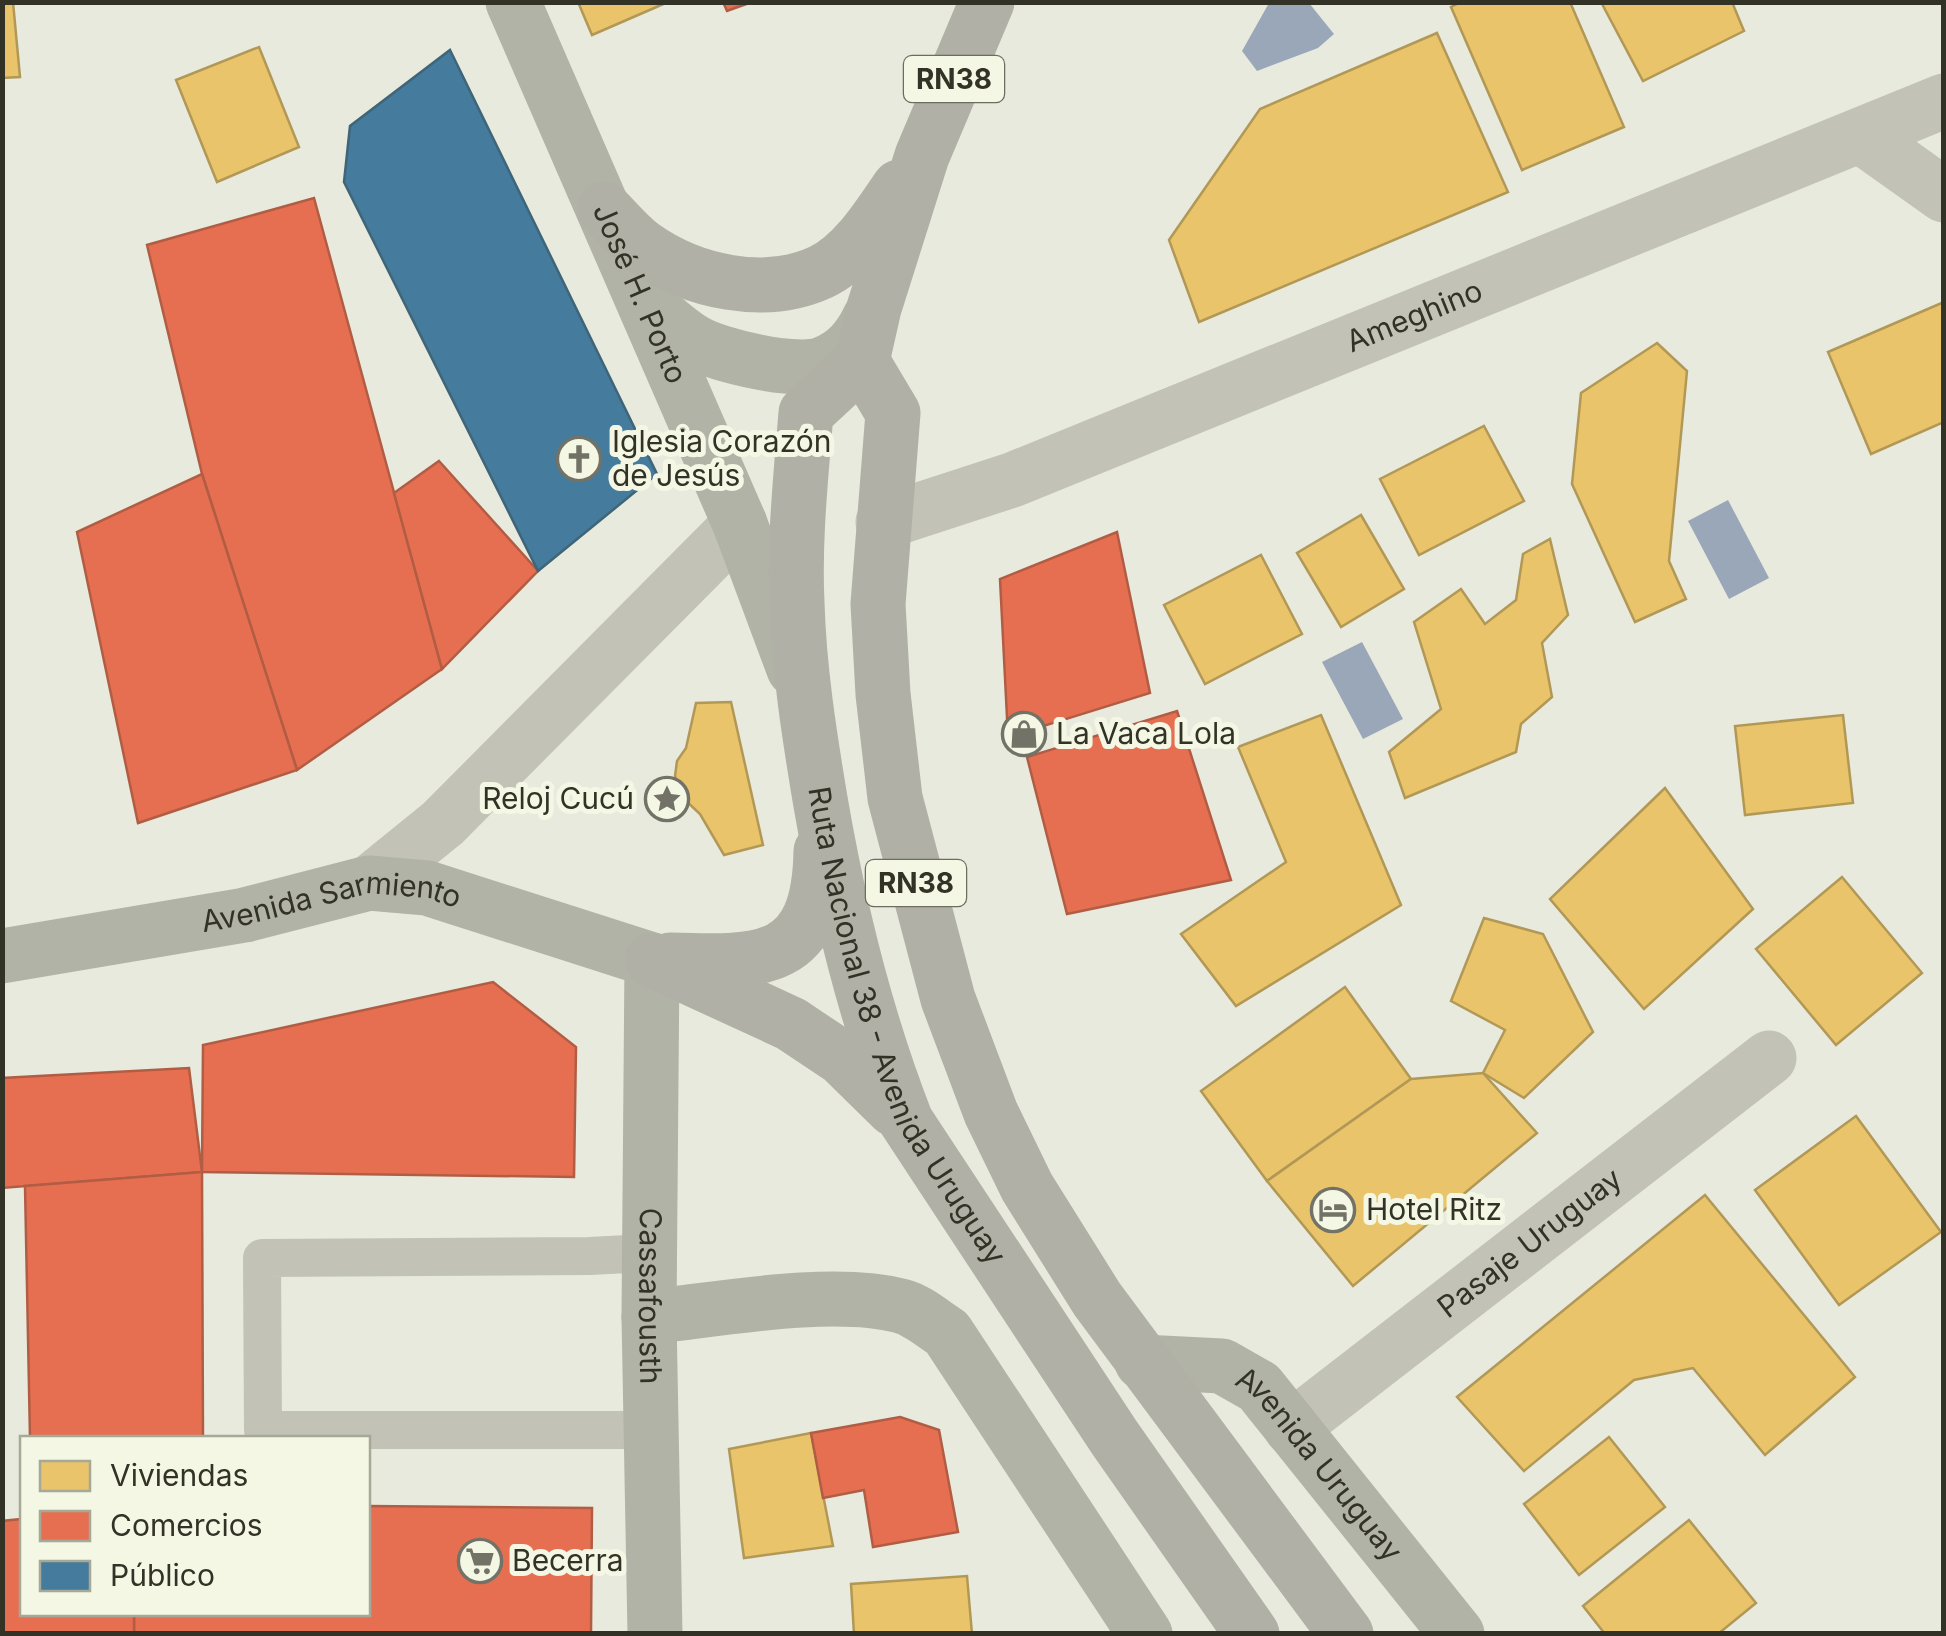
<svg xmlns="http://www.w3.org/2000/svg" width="1946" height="1636" viewBox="0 0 1946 1636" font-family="Inter,sans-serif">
<rect width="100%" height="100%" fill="#e8eadd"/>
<g fill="#9aa7b9">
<path d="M1269,3H1309L1334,34L1318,48L1257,71L1242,51Z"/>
<path d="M1728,500L1769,578L1729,599L1688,521Z"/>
<path d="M1362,642L1403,719L1363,739L1322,662Z"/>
</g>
<g fill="#e9c46a" stroke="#b29856" stroke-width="2.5">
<path d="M2,2H13L20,77L2,78Z"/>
<path d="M578,2H668L592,35Z"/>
<path d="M1461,2H1570L1624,127L1522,170L1451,7Z"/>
<path d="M1601,2H1732L1744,31L1643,81Z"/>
<path d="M1437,33L1508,192L1199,322L1169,240L1260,109Z"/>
<path d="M259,47L299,147L217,182L176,80Z"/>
<path d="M1944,302V422L1871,454L1828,352Z"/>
<path d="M1657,343L1687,371L1669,561L1686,599L1635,622L1572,484L1581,393Z"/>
<path d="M1484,426L1524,501L1419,555L1380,479Z"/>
<path d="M1361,515L1404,589L1341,627L1297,553Z"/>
<path d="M1550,539L1568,615L1542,643L1552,697L1521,724L1516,752L1405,798L1389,752L1441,709L1414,622L1461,589L1485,624L1516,600L1523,554Z"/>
<path d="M1261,555L1302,634L1205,684L1164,605Z"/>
<path d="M731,702L763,845L724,855L700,814L683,798L675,776L677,761L686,748L696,703Z"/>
<path d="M1321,715L1401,905L1236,1006L1181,934L1286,862L1238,747Z"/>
<path d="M1843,715L1853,803L1745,815L1735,726Z"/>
<path d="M1665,788L1753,909L1644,1009L1550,899Z"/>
<path d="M1842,877L1922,973L1836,1045L1756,949Z"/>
<path d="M1484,918L1543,934L1593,1032L1524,1098L1483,1073L1505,1030L1451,1001Z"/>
<path d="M1345,987L1411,1079L1267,1181L1201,1091Z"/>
<path d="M1483,1073L1537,1133L1353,1286L1267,1181L1411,1079Z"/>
<path d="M1856,1116L1941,1232L1839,1305L1755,1190Z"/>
<path d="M1705,1195L1855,1377L1765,1455L1693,1368L1634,1380L1524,1471L1457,1397Z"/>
<path d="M811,1433L833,1546L744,1558L729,1449Z"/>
<path d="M1609,1437L1665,1507L1579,1575L1524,1504Z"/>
<path d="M1689,1520L1756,1603L1718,1634H1605L1583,1606Z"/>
<path d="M967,1576L972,1634H854L851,1584Z"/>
</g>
<g fill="#e76f51" stroke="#b15d44" stroke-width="2.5">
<path d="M723,2H752L727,11Z"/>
<path d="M314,198L442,669L297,770L202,474L147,245Z"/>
<path d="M439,461L538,571L442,669L394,493Z"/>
<path d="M202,474L297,770L138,823L77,532Z"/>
<path d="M1117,532L1150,693L1008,737L1000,579Z"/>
<path d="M1177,711L1231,880L1067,914L1027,757Z"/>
<path d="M493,982L576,1047L574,1177L202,1172L203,1045Z"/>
<path d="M189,1068L202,1172L2,1188V1078Z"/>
<path d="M202,1172L203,1438H30L25,1186Z"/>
<path d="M900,1417L939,1430L958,1532L873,1547L864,1490L823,1498L811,1433Z"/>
<path d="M368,1506L592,1508L591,1634H134V1614H368Z"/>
<path d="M22,1519V1614H134V1634H2V1521Z"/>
</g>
<path fill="#457b9d" stroke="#3f6579" stroke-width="2.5" d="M450,50L657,474L538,571L344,182L350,126Z"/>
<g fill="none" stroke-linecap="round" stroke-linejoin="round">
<path stroke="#c2c2b7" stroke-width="38" d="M649,1253L589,1256L262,1258L263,1430H652"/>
<g stroke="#c2c2b7" stroke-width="55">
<path d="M1861,136L1944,195"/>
<path id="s1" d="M883,522L1012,480L1944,101"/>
<path d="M369,883L443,823L740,524"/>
<path id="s2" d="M1291,1428L1769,1058"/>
</g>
<g stroke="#b2b3a7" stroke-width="55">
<path id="s3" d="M513,2L740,524L794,669"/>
<path d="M646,304C662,316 677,332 695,342C719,356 797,374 823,364C846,355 860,339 870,317"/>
<path id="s4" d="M2,956L245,915L369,883L427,888L652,960L649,1317L655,1634"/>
<path d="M649,1317C720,1309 834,1288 901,1306C917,1310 933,1324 947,1333L1145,1634"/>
<path id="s5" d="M1142,1362L1222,1366L1259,1387L1457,1634"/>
</g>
<g stroke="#b0b0a6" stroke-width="55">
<path id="s6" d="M987,2L922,156L874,308L862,361L806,413C801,476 794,539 797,603C799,669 809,733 820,799C839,910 865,1016 906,1121L1114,1437L1252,1634"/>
<path d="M604,209C617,222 629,237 643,247C692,282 765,298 821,272C854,257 879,216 899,187"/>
<path d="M862,361L893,413L878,604L883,694L895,798L948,999L991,1113L1027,1187L1097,1299L1346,1634"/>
<path d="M652,960L791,1024L842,1058L894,1109"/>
<path d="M670,960C764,963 819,964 821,851"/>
</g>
</g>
<defs>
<symbol id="church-ring" viewBox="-11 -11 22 22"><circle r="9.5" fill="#f4f7e4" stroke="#727266" stroke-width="1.5"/><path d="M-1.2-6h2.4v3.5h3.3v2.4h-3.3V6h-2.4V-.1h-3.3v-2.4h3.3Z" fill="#727266"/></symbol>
<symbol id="shop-ring" viewBox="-11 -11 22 22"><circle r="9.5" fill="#f4f7e4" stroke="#727266" stroke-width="1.5"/><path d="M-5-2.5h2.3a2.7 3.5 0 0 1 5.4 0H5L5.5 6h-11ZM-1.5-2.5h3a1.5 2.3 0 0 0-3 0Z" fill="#727266"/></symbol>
<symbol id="sight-ring" viewBox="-11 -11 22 22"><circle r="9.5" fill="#f4f7e4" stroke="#727266" stroke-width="1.5"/><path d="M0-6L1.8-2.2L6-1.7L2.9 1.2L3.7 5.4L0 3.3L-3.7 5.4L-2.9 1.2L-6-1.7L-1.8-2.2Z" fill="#727266"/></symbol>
<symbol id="hotel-ring" viewBox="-11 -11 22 22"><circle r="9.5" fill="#f4f7e4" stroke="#727266" stroke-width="1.5"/><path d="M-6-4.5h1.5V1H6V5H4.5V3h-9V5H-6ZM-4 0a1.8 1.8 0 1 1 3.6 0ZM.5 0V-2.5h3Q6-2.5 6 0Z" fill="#727266"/></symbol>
<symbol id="supermarket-ring" viewBox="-11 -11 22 22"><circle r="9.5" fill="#f4f7e4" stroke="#727266" stroke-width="1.5"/><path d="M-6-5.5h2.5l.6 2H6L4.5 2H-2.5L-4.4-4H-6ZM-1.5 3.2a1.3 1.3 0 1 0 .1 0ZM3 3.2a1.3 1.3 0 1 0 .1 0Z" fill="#727266"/></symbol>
</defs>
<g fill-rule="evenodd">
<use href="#church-ring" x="554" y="434" width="50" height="50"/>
<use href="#shop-ring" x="999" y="709" width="50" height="50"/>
<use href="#sight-ring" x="642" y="774" width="50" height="50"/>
<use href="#hotel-ring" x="1308" y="1185" width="50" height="50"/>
<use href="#supermarket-ring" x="455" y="1536" width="50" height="50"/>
</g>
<g text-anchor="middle" stroke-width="10" stroke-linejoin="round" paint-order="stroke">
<g fill="#f4f7e4" stroke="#6c6d5f" stroke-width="2.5">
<rect x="904" y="56" width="100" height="46" rx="8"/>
<rect x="866" y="860" width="100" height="46" rx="8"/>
</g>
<g font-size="28" font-weight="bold" fill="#323226">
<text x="954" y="89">RN38</text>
<text x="916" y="893">RN38</text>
</g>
<g font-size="30" fill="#323226" stroke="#f4f7e4">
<text dy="10" stroke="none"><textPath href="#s3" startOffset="318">José H. Porto</textPath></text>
<text dy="10" stroke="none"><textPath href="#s1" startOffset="570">Ameghino</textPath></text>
<text dy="10" stroke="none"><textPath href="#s4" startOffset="335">Avenida Sarmiento</textPath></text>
<text dy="10" stroke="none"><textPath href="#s6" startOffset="1090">Ruta Nacional 38 - Avenida Uruguay</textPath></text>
<text dy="10" stroke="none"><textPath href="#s2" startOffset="302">Pasaje Uruguay</textPath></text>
<text dy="10" stroke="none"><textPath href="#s4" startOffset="1005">Cassafousth</textPath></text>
<text dy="10" stroke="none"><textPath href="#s5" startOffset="220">Avenida Uruguay</textPath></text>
</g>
<g font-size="30" fill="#323226" stroke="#f4f7e4" text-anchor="start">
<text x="612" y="452">Iglesia Corazón<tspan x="612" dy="34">de Jesús</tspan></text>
<text x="1056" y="744">La Vaca Lola</text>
<text x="634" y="809" text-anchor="end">Reloj Cucú</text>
<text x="1366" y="1220">Hotel Ritz</text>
<text x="512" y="1571">Becerra</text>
</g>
</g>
<rect width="1946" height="1636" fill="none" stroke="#323226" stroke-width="10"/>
<rect x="20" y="1436" width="350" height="180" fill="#f4f7e4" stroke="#a6a898" stroke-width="2.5"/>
<rect x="40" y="1461" width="50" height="30" fill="#e9c46a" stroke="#a6a898" stroke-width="2.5"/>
<text x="110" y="1486" font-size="30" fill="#323226">Viviendas</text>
<rect x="40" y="1511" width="50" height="30" fill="#e76f51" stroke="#a6a898" stroke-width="2.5"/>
<text x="110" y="1536" font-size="30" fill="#323226">Comercios</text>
<rect x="40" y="1561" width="50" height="30" fill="#457b9d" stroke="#a6a898" stroke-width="2.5"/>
<text x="110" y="1586" font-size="30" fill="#323226">Público</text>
</svg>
